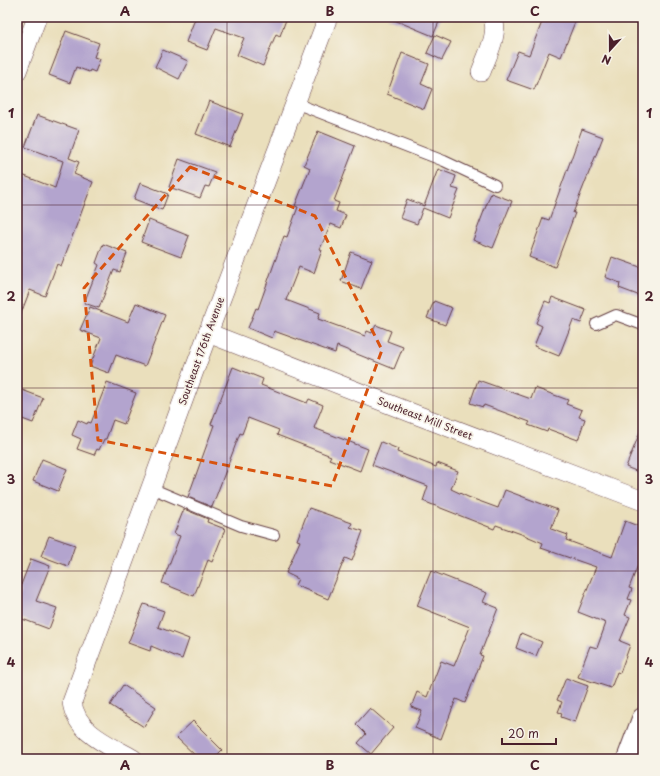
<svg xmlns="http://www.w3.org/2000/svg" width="660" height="776" viewBox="0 0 660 776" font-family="'Playpen Sans',sans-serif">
<rect width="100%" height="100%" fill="#f7f3e8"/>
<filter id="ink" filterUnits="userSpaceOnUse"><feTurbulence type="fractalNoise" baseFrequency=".025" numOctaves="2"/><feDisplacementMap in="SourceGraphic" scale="8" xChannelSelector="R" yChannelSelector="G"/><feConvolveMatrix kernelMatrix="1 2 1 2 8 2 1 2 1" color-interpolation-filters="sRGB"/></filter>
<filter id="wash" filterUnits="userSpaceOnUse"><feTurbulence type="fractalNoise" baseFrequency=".012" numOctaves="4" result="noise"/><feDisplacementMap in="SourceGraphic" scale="16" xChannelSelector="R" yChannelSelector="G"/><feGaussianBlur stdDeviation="0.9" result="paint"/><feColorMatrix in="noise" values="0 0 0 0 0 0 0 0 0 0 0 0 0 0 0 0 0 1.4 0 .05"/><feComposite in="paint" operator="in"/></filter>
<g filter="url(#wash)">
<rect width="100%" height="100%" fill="#eadfbc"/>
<g id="blocks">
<g fill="#b3a4ce">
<path d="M192,17H287L280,36L276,34L263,66L237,55L244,38L216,28L207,50L186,42L195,19Z"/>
<path d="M387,17H441L433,36Z"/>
<path d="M544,17H577L561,57L549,52L534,90L506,80L518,51L529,55Z"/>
<path d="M66,31L99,43L94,57L100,59L95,72L90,70L89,72L76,67L70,83L49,75Z"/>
<path d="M435,35L451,42L442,60L427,53Z"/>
<path d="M163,50L188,61L179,79L155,67Z"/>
<path d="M402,53L429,64L421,84L432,89L424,109L387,94Z"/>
<path d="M209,101L243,114L230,147L196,134Z"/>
<path d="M37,115L79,130L69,158L79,162L74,174L93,182L61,266L57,264L45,296L30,290L18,321L17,173L55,188L63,161L25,147Z"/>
<path d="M582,129L603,137L573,213H575L555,267L529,257L543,218L549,220Z"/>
<path d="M318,131L355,146L334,201L339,203L336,211L346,215L341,228L331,224L320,249L322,250L314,273L299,267L286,300L320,313L318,319L365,336L367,331L372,333L376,325L391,331L387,341L403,347L394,369L337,346L335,353L274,331L272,338L248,328L256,308L258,309L284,236L287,237L298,207L295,206L310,168L304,165Z"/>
<path d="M179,159L215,172L209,187L205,186L200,198L169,187Z"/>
<path d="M438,169L456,176L452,188L459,190L448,218L423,208L417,224L400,218L407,199L424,206Z"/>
<path d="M140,183L168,194L162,210L134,199Z"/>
<path d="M491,193L512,201L493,248L473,240Z"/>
<path d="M149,220L189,236L181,257L141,242Z"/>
<path d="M103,244L127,253L120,272L114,270L99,308L84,303L99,265L96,263Z"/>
<path d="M351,252L372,260L361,289L341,281Z"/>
<path d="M612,257L643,268V297L619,288L620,283L605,277Z"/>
<path d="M552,297L586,310L581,323L573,320L559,356L534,346L542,326L536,323L545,301L550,303Z"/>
<path d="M434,301L452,308L445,325L427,318Z"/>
<path d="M136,303L165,315L145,366L116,355L109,373L90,366L101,338L80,330L90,307L128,322Z"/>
<path d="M233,367L263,379L261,385L307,403L309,399L323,405L314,428L368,449L360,471L329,459L331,456L277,435L279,430L248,418L242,434L240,433L212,507L188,497L214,425L211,424Z"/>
<path d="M478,380L531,399L535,388L568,400L566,404L582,410L579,417L585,419L578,440L548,429L547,432L528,425L530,422L484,405L483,407L470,403Z"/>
<path d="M107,382L136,393L124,424L113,420L106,439H104L99,450L97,449L94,455L77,449L81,439L72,435L78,420L87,424L88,422L91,423Z"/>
<path d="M17,388L43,398L33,423L17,417Z"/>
<path d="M642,427H643V474L626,467Z"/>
<path d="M381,442L398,449L397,452L436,467L437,463L458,471L451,489L468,497L498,508L505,490L558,510L551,529L568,535L566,540L612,557L625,521L643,528V552L629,588L632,589L628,599L631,600L625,615L630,617L620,641L630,645L620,673L617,672L611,688L578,677L590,646L597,648L606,623L578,612L596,567L541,548L543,543L524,535L496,525L494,529L423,501L428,486L372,465Z"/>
<path d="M42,459L67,469L58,491L33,481Z"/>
<path d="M309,508L352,523L350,527L363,531L352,561L345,558L328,599L295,585L298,579L286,573L300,541L297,540Z"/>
<path d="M184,509L208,519L207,522L225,529L212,562L208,560L194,596L162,583L180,536L174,534Z"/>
<path d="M49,536L75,545L68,566L41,556Z"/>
<path d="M31,559L50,566L36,601L57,608L49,629L17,617V603L21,591L19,590Z"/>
<path d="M431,571L487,593L483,602L498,608L480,655L483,656L465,703L456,699L441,739L415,728L422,711L411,707L417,692L427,697L441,661L454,666L470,627L417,606Z"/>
<path d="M144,604L164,611L158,627L189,639L182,659L151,646L150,651L128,643Z"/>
<path d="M521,633L542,642L536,656L516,648Z"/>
<path d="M566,678L588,686L575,722L561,717L562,713L558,712L562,702L557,700Z"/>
<path d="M123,685L156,707L144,727L110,705Z"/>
<path d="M370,708L393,728L371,754L358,743L366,734L356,724Z"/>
<path d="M193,721L222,750L213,759H199L176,737Z"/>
</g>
</g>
</g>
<g filter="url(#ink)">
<use href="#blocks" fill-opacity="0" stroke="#623c41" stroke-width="1"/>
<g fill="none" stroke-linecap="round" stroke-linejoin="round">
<defs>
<g id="service">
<path d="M295,103L444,161L495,185"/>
<path d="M596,324L616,315L643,325"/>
<path d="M151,488L241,526L274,535"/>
</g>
<g id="minor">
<path d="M17,71L37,17"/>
<path d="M481,72C487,55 499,35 493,17"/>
<path d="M208,333L417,415L643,501"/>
<path d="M133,759C109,745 76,733 72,702L208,333L328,17"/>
</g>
<path id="tertiary" d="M628,759L643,719"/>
</defs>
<use href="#service" stroke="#623c41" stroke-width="12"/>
<use href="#minor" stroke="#623c41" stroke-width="20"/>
<use href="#tertiary" stroke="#623c41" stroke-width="24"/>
<use href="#service" stroke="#fff" stroke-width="10"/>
<use href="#minor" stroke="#fff" stroke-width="19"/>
<use href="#tertiary" stroke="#fff" stroke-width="22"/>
</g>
</g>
<path fill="none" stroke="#d8530f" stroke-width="3" stroke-dasharray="8 5" stroke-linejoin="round" d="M190,167L315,216L382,350L332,486L98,440L84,288Z"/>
<path fill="none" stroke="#4a1f2b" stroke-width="1" stroke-opacity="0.55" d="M227,17V759M433,17V759M17,205H643M17,388H643M17,571H643"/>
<g text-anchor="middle" stroke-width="3.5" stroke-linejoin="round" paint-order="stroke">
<g font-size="10" fill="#4a1f2b" stroke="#f7f3e8">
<text transform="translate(201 351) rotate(-70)" y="4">Southeast 176th Avenue</text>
<text transform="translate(425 418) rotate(21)" y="4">Southeast Mill Street</text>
</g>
</g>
<rect width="660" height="776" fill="none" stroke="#f7f3e8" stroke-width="44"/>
<g transform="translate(610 50) rotate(201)" stroke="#f7f3e8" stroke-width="3" paint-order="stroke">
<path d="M0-3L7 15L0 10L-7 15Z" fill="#4a1f2b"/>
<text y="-6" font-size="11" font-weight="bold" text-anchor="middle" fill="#4a1f2b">N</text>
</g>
<path d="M502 738v6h54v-6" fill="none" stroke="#4a1f2b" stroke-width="2"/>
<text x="508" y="738" font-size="12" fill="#4a1f2b" stroke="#f7f3e8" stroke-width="3" paint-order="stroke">20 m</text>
<rect x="22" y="22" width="616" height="732" fill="none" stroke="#4a1f2b" stroke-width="1.5"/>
<g font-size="13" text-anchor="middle" font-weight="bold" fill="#4a1f2b">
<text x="125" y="16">A</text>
<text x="330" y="16">B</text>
<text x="535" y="16">C</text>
<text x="11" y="118">1</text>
<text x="649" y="118">1</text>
<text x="11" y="301">2</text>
<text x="649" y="301">2</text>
<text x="11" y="484">3</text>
<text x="649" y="484">3</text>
<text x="11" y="667">4</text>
<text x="649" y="667">4</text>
<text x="125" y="770">A</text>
<text x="330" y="770">B</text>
<text x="535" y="770">C</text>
</g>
</svg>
